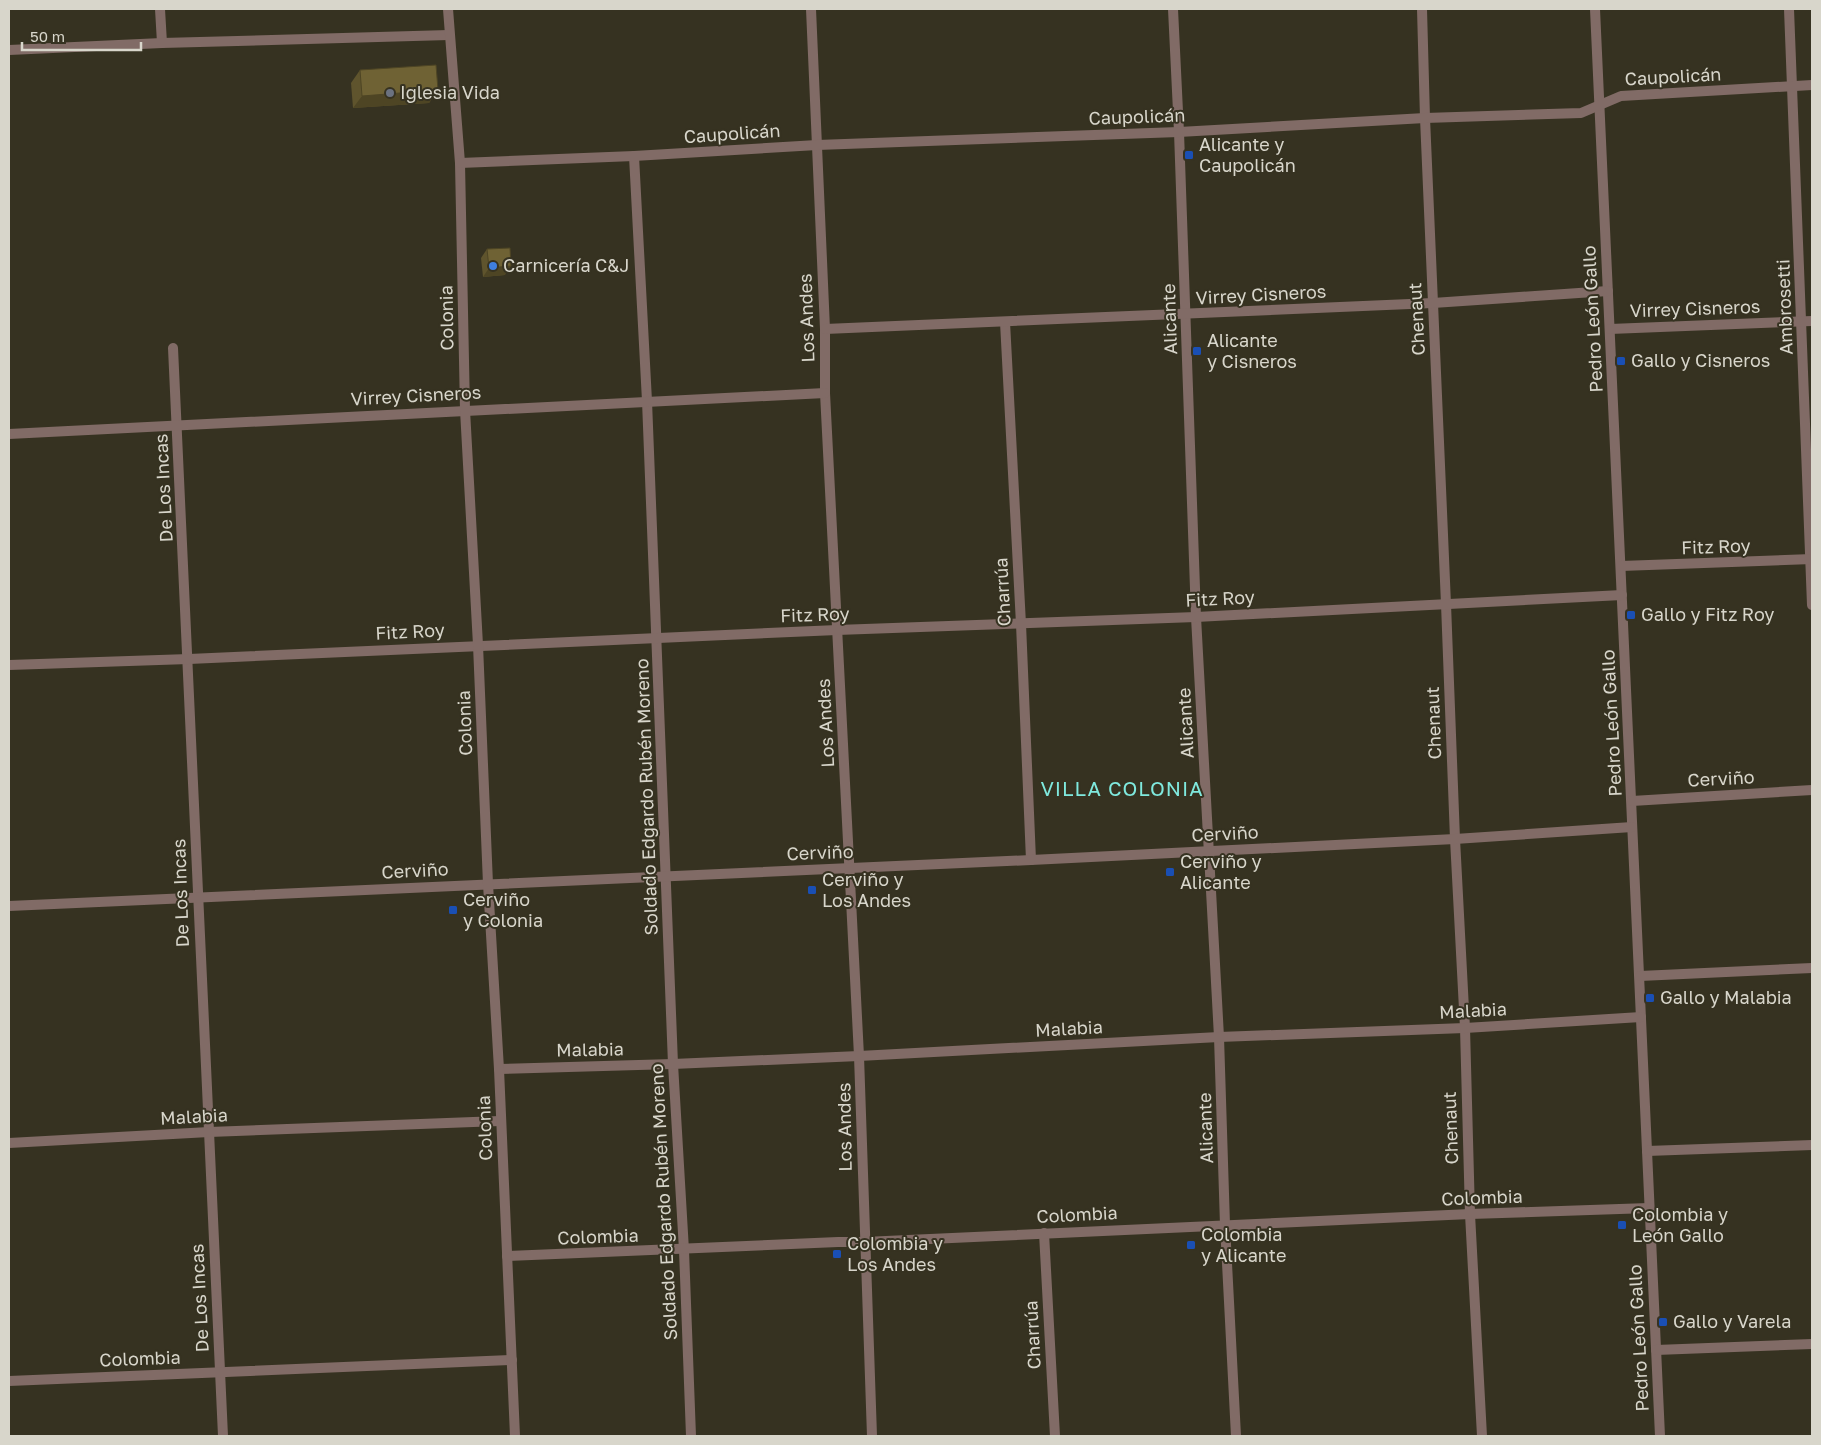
<svg xmlns="http://www.w3.org/2000/svg" width="1821" height="1445" viewBox="0 0 1821 1445" font-family="'Golos Text',sans-serif">
<rect width="100%" height="100%" fill="#363221"/>
<g fill="none" stroke-linecap="round" stroke-linejoin="round">
<g stroke="#816b66" stroke-width="10">
<path d="M160,9L162,43"/>
<path d="M811,9L825,329V393L859,1056L872,1436"/>
<path d="M1173,9L1179,132L1196,617L1219,1037L1225,1225L1236,1436"/>
<path d="M1422,9L1425,118L1446,604L1455,839L1465,1028L1470,1214L1482,1436"/>
<path d="M1595,9L1660,1436"/>
<path d="M1789,9L1812,605"/>
<path d="M9,50L162,43L449,35"/>
<path d="M634,156L647,401L673,1064L684,1250L691,1436"/>
<path d="M1005,322L1021,624L1031,860"/>
<path d="M825,329L1433,303L1608,291"/>
<path d="M1610,329L1812,321"/>
<path d="M173,348L223,1436"/>
<path d="M9,434L825,393"/>
<path d="M1621,566L1812,559"/>
<path d="M9,665L189,659L837,630L1196,617L1622,595"/>
<path d="M1632,801L1812,790"/>
<path d="M9,906L1031,860L1455,839L1632,827"/>
<path d="M1640,976L1812,968"/>
<path d="M499,1069L673,1064L859,1056L1219,1037L1465,1028L1641,1017"/>
<path d="M9,1143L209,1132L500,1121"/>
<path d="M1647,1151L1812,1145"/>
<path d="M1044,1233L1055,1436"/>
<path d="M507,1256L838,1242H864L1470,1214L1649,1208"/>
<path d="M1656,1350L1812,1344"/>
<path d="M9,1381L512,1360"/>
</g>
<g stroke="#816b66" stroke-width="10">
<path d="M448,9L460,163L465,410L478,645L488,884L499,1069L515,1436"/>
<path d="M460,163L634,156L817,145L1179,132L1425,118L1581,113L1621,96L1812,85"/>
</g>
</g>
<g fill="#5f542d">
<path d="M360,70L438,90L429,103L353,108L351,83Z"/>
<path d="M487,249L505,275L483,277L481,258Z"/>
</g>
<g fill="#4e4524">
<path d="M438,90L429,103L353,108L362,96Z"/>
<path d="M511,266L505,275L483,277L489,268Z"/>
</g>
<g fill="#6f6234" stroke="#4e4524">
<path d="M436,65L438,90L362,96L360,70Z"/>
<path d="M510,248L511,266L489,268L487,249Z"/>
</g>
<circle fill="#6b7280" stroke="#363221" stroke-width="2" cx="390" cy="93" r="5"/>
<g fill="#1a4fb4" stroke="#363221" stroke-width="2">
<rect x="1184" y="150" width="10" height="10" rx="2.5"/>
<rect x="1192" y="346" width="10" height="10" rx="2.5"/>
<rect x="1616" y="356" width="10" height="10" rx="2.5"/>
<rect x="1626" y="610" width="10" height="10" rx="2.5"/>
<rect x="1165" y="867" width="10" height="10" rx="2.5"/>
<rect x="807" y="885" width="10" height="10" rx="2.5"/>
<rect x="448" y="905" width="10" height="10" rx="2.5"/>
<rect x="1645" y="993" width="10" height="10" rx="2.5"/>
<rect x="1617" y="1220" width="10" height="10" rx="2.5"/>
<rect x="1186" y="1240" width="10" height="10" rx="2.5"/>
<rect x="832" y="1249" width="10" height="10" rx="2.5"/>
<rect x="1658" y="1317" width="10" height="10" rx="2.5"/>
</g>
<circle fill="#3f7fe0" stroke="#363221" stroke-width="2" cx="493" cy="266" r="5"/>
<g text-anchor="middle" stroke-width="4" stroke-linejoin="round" paint-order="stroke">
<g font-size="18" fill="#d8d6cb" stroke="#363221">
<text transform="translate(1673 77) rotate(-3)" y="6">Caupolicán</text>
<text transform="translate(1137 117) rotate(-2)" y="6">Caupolicán</text>
<text transform="translate(732 134) rotate(-4)" y="6">Caupolicán</text>
<text transform="translate(1261 295) rotate(-3)" y="6">Virrey Cisneros</text>
<text transform="translate(1785 307) rotate(-92)" y="6">Ambrosetti</text>
<text transform="translate(1695 309) rotate(-2)" y="6">Virrey Cisneros</text>
<text transform="translate(447 318) rotate(-91)" y="6">Colonia</text>
<text transform="translate(807 318) rotate(-92)" y="6">Los Andes</text>
<text transform="translate(1170 319) rotate(-92)" y="6">Alicante</text>
<text transform="translate(1417 319) rotate(-93)" y="6">Chenaut</text>
<text transform="translate(1593 319) rotate(-93)" y="6">Pedro León Gallo</text>
<text transform="translate(416 396) rotate(-3)" y="6">Virrey Cisneros</text>
<text transform="translate(164 488) rotate(-93)" y="6">De Los Incas</text>
<text transform="translate(1716 547) rotate(-2)" y="6">Fitz Roy</text>
<text transform="translate(1003 592) rotate(-93)" y="6">Charrúa</text>
<text transform="translate(1220 599) rotate(-3)" y="6">Fitz Roy</text>
<text transform="translate(815 615) rotate(-2)" y="6">Fitz Roy</text>
<text transform="translate(410 632) rotate(-3)" y="6">Fitz Roy</text>
<text transform="translate(465 723) rotate(-92)" y="6">Colonia</text>
<text transform="translate(826 723) rotate(-93)" y="6">Los Andes</text>
<text transform="translate(1186 723) rotate(-93)" y="6">Alicante</text>
<text transform="translate(1434 723) rotate(-92)" y="6">Chenaut</text>
<text transform="translate(1612 723) rotate(-93)" y="6">Pedro León Gallo</text>
<text transform="translate(1721 779) rotate(-3)" y="6">Cerviño</text>
<text transform="translate(647 797) rotate(-92)" y="6">Soldado Edgardo Rubén Moreno</text>
<text transform="translate(1225 834) rotate(-3)" y="6">Cerviño</text>
<text transform="translate(820 853) rotate(-2)" y="6">Cerviño</text>
<text transform="translate(415 871) rotate(-3)" y="6">Cerviño</text>
<text transform="translate(181 893) rotate(-92)" y="6">De Los Incas</text>
<text transform="translate(1473 1011) rotate(-3)" y="6">Malabia</text>
<text transform="translate(1069 1029) rotate(-3)" y="6">Malabia</text>
<text transform="translate(590 1050) rotate(-1)" y="6">Malabia</text>
<text transform="translate(194 1117) rotate(-3)" y="6">Malabia</text>
<text transform="translate(845 1127) rotate(-91)" y="6">Los Andes</text>
<text transform="translate(485 1128) rotate(-92)" y="6">Colonia</text>
<text transform="translate(1206 1128) rotate(-92)" y="6">Alicante</text>
<text transform="translate(1451 1128) rotate(-92)" y="6">Chenaut</text>
<text transform="translate(1482 1198) rotate(-2)" y="6">Colombia</text>
<text transform="translate(664 1202) rotate(-93)" y="6">Soldado Edgardo Rubén Moreno</text>
<text transform="translate(1077 1215) rotate(-3)" y="6">Colombia</text>
<text transform="translate(598 1237) rotate(-2)" y="6">Colombia</text>
<text transform="translate(200 1298) rotate(-93)" y="6">De Los Incas</text>
<text transform="translate(1033 1335) rotate(-93)" y="6">Charrúa</text>
<text transform="translate(1639 1338) rotate(-93)" y="6">Pedro León Gallo</text>
<text transform="translate(140 1359) rotate(-2)" y="6">Colombia</text>
</g>
<g font-size="18" fill="#d8d6cb" stroke="#363221" text-anchor="start">
<text x="400" y="99">Iglesia Vida</text>
<text x="1199" y="151">Alicante y<tspan x="1199" dy="21">Caupolicán</tspan></text>
<text x="503" y="272">Carnicería C&amp;J</text>
<text x="1207" y="347">Alicante<tspan x="1207" dy="21">y Cisneros</tspan></text>
<text x="1631" y="367">Gallo y Cisneros</text>
<text x="1641" y="621">Gallo y Fitz Roy</text>
<text x="1180" y="868">Cerviño y<tspan x="1180" dy="21">Alicante</tspan></text>
<text x="822" y="886">Cerviño y<tspan x="822" dy="21">Los Andes</tspan></text>
<text x="463" y="906">Cerviño<tspan x="463" dy="21">y Colonia</tspan></text>
<text x="1660" y="1004">Gallo y Malabia</text>
<text x="1632" y="1221">Colombia y<tspan x="1632" dy="21">León Gallo</tspan></text>
<text x="1201" y="1241">Colombia<tspan x="1201" dy="21">y Alicante</tspan></text>
<text x="847" y="1250">Colombia y<tspan x="847" dy="21">Los Andes</tspan></text>
<text x="1673" y="1328">Gallo y Varela</text>
</g>
<g font-size="20" letter-spacing="1" fill="#7fe9de" stroke="#363221">
<text x="1122" y="796">VILLA COLONIA</text>
</g>
</g>
<rect width="1821" height="1445" fill="none" stroke="#d8d6cb" stroke-width="20"/>
<path d="M22 42v8h119v-8" fill="none" stroke="#d8d6cb" stroke-width="2.5"/>
<text x="30" y="42" font-size="15" fill="#d8d6cb" stroke="#363221" stroke-width="4" paint-order="stroke">50 m</text>
</svg>
